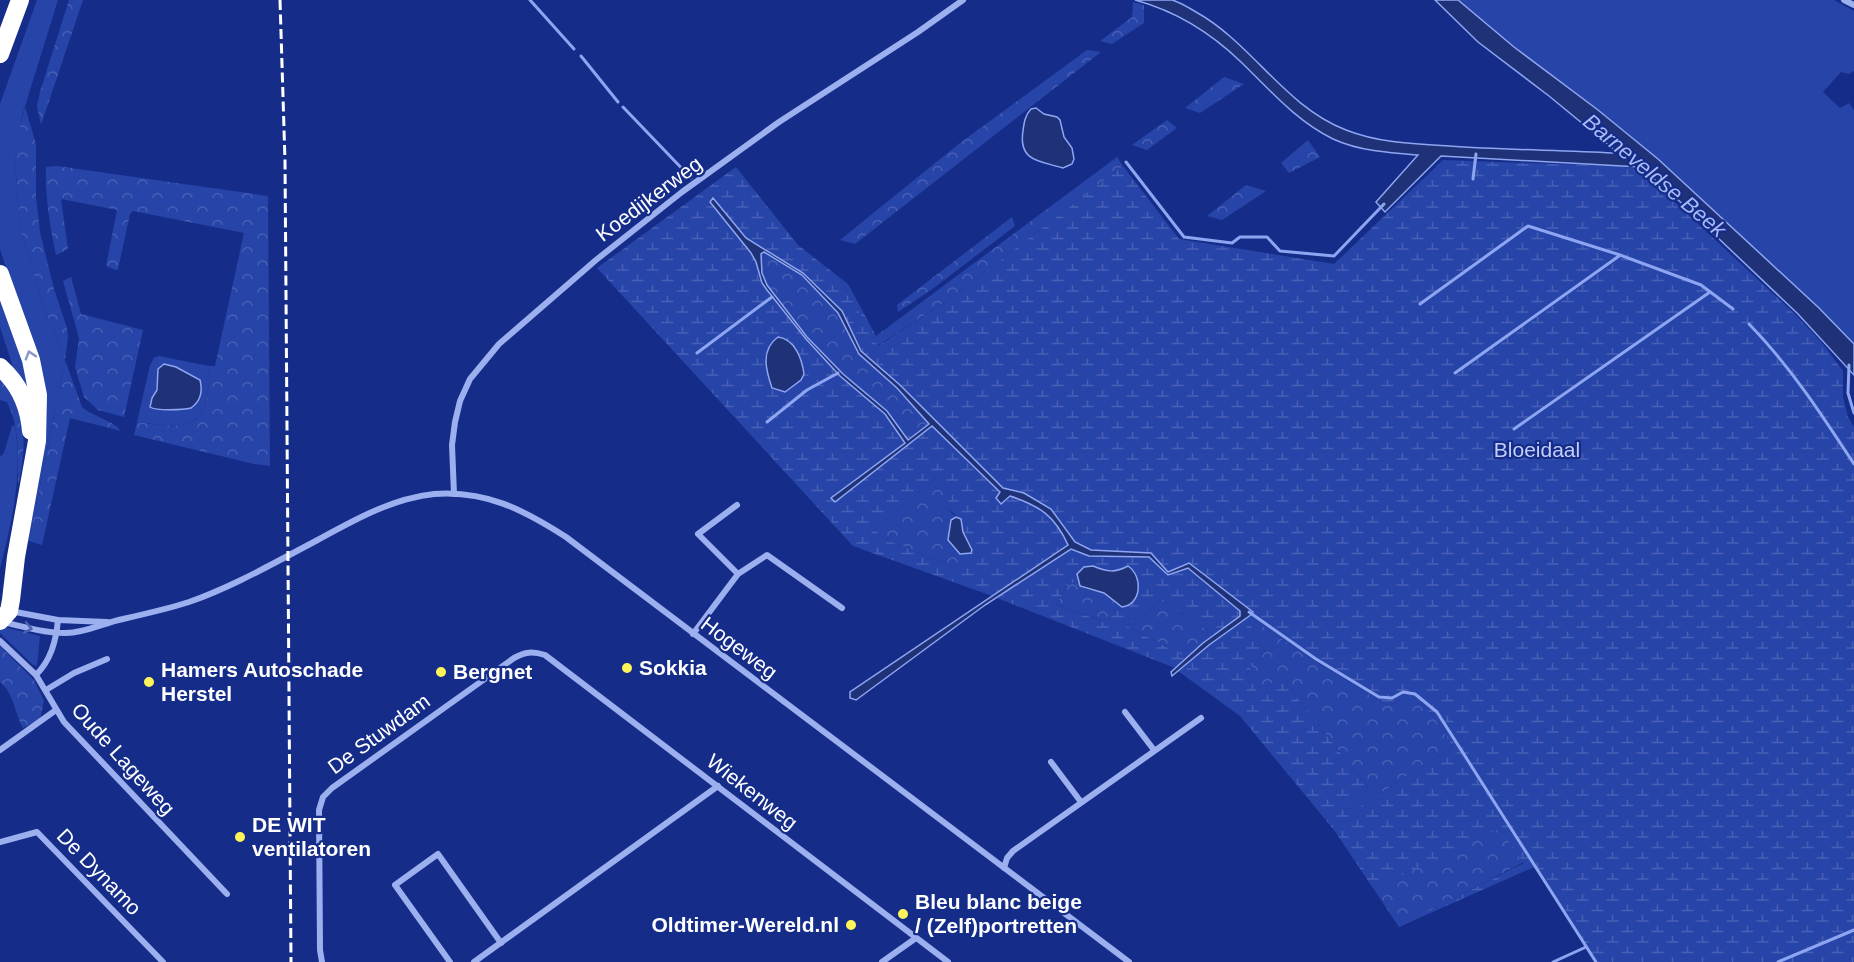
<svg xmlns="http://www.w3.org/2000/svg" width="1854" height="962" viewBox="0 0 1854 962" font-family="Helvetica,sans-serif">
<defs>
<pattern id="forest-crowns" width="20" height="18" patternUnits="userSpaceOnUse" patternTransform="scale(1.5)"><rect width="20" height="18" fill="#2744a8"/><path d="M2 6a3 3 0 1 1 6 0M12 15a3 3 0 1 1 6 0" fill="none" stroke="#4760b5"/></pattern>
<pattern id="wetland-marsh" width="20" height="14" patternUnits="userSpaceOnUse" patternTransform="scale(1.5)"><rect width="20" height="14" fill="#2744a8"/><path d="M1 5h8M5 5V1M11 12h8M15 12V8" fill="none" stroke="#4760b5"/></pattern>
</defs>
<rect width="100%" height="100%" fill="#152d89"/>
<g fill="#2744a8" fill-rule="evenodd">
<path d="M37,0H58L22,116L15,161L20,229L45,310L65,360L29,541H28L42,432L10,280L0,249V104Z"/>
<path d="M1458,0H1834L1854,11V71L1849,74L1841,72L1823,92L1840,108L1849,103L1854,110V344L1819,308L1703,200L1625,131L1514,47Z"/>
<path d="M0,291L32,394L16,376L0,327Z"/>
<path d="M159,356L209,366C210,374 209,382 208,390C205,435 171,426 137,422L150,365L154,358ZM164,364L176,367L196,378L186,409L172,408L155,410L152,398C160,386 156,379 161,366Z"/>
<path d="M12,426H15C23,476 12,521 0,569V457L4,453Z"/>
<path d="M0,626L40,636L37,666L33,665L0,633Z"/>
</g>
<g fill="url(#forest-crowns)">
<path d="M69,0H83L41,125L37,106L40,92Z"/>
<path d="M1133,2L1144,5V23L1112,44L1100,41L1132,17Z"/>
<path d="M1087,50L1101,52L855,244L840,240L960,143Z"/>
<path d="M1224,77L1244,84L1200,113L1185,108Z"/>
<path d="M25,107L36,144V196L40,232L54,289L67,328L68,338L65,360L82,407C93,417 111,419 121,431L70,418L42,545L29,541L65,360L45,310L20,229L15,161L18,135Z"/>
<path d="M1167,120L1177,128L1147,150L1132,145Z"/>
<path d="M1308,140L1320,157L1289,173L1281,163Z"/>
<path d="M1117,157L1123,166L951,298L877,346L839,277L848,284L876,336Z"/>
<path d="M57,166L268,196L270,466L254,464L134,435L137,422C171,426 205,435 208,390C209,382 210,374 209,366H215L244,233L133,211L130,214L118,269L116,270L106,266L117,210L61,199L68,249L56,255C50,226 45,197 46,167Z"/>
<path d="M1246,185L1266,191L1222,220L1207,216Z"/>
<path d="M1012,217L1015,226L931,290L898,312L897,305Z"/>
<path d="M763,251L801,275L838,313L859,354L897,388L930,423L908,440L887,411L843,374L807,337L767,285L762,273L761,254Z"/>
<path d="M71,277L81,314L143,330L124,417L98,410L84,397L75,367L79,338L63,281Z"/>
<path d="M0,378C28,409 27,447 18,486C18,458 20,428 7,402L0,400Z"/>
<path d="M938,476L949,490L947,508L956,517L951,520L960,554L971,553L960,570L882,538L875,529Z"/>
<path d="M1070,582L1089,590L1104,593L1122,607L1105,622L1056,604Z"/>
<path d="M1161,601L1215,635L1187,658L1127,626Z"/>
<path d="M1249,617L1318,663L1388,706L1405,698H1417L1433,716L1453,747L1356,809L1342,808L1369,789L1280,676L1259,695L1246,674L1265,652L1247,618Z"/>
<path d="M0,646L34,680L44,701L40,719L23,728C14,712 14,693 0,682Z"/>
<path d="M1499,828L1524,862L1399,927L1374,888Z"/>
</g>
<g fill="url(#wetland-marsh)" fill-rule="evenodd">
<path d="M1443,160L1615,166L1639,169L1796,315L1823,344L1843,371V397L1848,417L1854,427V962H1597L1534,867L1399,927L1334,830L1240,716L1178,671L1209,645L1247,618L1265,652L1246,674L1259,694L1280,676L1369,789L1343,808L1356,809L1453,747L1433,716L1417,698H1405L1388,706L1318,663L1249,617L1253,612L1190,564L1168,572L1150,553L1091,550L1075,542L1051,509L1024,493L1003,488L900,385L861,351L842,311L803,273L746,238L713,198L756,262L762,283L767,290L806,339L840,376L885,414L905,443L832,498L835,502L932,426L1001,492L1000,503L1010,496C1040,506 1055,516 1069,545L992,596L853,546L597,268L736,167L798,245L839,277L878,346L951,298L1123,166L1179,239L1334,264ZM796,348L803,369L801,380L785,392L775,390L766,367V352ZM938,476L949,490L947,508L961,519L963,532L972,550L960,570L882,538L875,529ZM1499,829L1524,863L1399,926L1374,888Z"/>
<path d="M1071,549L1089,556L1149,557L1168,575L1188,568L1241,611V616L1215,635L1161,601L1127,626L1187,658L1175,668L997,598ZM1093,566C1107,572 1115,573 1128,566L1127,607H1122L1104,622L1056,604L1070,582L1080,586L1077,574Z"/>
</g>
<g fill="#1f3277" stroke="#8ea6f2" stroke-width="1.5" fill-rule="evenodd">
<path d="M1135,0C1147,0 1160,0 1172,0C1180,2 1189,8 1196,12C1252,43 1285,107 1346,130C1379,143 1414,144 1449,146C1504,150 1559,150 1613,153L1617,152L1549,96L1478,42L1435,0H1458L1514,47L1598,110L1658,159L1819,308L1854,344V375L1798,314L1674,196L1640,167L1441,156L1385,212L1376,202L1418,155C1390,153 1359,151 1333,139C1296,121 1270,90 1241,62C1211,33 1176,11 1135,0Z"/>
<path d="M1036,108L1044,114L1057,117L1060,120L1064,137L1072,148L1074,159L1072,164L1063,168C1041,161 1018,162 1023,131C1024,123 1025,115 1031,109Z"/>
<path d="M713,198L746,238L803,273L842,311L861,351L900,385L1003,488L1024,493L1051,509L1075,542L1091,550L1151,553L1168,572L1189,563L1253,612L1252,614L1209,645L1172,676L1171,672L1203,643L1240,616V611L1188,568L1168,575L1149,557L1089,556L1071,549L985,605L856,700L850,698V692L1068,545C1055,516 1040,506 1010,496L1001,504L996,498L1000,492L932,426L835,502L831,498L905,443L885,414L840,376L806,339L767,290L762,283L756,262L751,253L710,202ZM764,252L802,275L838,313L859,354L897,388L929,424L908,440L887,411L843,374L807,337L767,285L762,273L761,254Z"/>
<path d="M778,337C795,339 802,359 804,374L801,380L785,392L772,388C766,370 760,350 778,337Z"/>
<path d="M164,364L176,367L200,380C203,392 201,401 191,408C183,410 156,411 150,407L152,398L157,390L158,369Z"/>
<path d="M956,517L961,519L963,532L972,550L971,553L960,554L948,540L951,520Z"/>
<path d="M1093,566C1107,572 1115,573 1128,566C1144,577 1141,605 1122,607L1104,593L1080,586L1077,574L1084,567Z"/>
</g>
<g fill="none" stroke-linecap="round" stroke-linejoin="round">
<g stroke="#8ea6f2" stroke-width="3">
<path d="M530,0L574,49"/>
<path d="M581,56L618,102"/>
<path d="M623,107L691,178"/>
<path d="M1126,162L1184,237L1232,243L1240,237H1267L1280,251L1334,256L1384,204"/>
<path d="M1473,179L1476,154"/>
<path d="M1420,304L1528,226L1620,255L1701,285L1733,309"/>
<path d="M1749,324C1790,366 1822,415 1854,464"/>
<path d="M697,353L772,297"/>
<path d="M1849,365L1848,393L1854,413"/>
<path d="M1455,373L1619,256"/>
<path d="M767,422L807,390L838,373"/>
<path d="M1514,429L1710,292"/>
<path d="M1249,612L1316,659L1379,697L1392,698L1403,692L1415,694L1437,712L1596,962"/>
<path d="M1553,962L1586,947"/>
<path d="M1778,962L1854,930"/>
</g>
<g stroke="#9cafef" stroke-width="6">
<path d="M1844,0L1854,5"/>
<path d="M454,494L452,445L455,422L460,401L470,379L499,344L596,260L682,192L779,122L918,32L963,0"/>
<path d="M737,505L698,534L738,574"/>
<path d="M10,611L58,620L107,622"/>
<path d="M3,622C23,627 45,633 66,633C86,633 103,623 123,619C145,614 167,609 189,602C232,587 272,564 312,543C351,522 389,499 434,494C486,490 524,510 566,537L1129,962"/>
<path d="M693,634L738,574L767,555L842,608"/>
<path d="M0,641L36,675L64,722L227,894"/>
<path d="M36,675C51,660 56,641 58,620"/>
<path d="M46,690L74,673L107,659"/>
<path d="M1125,712L1154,750"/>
<path d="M0,750L56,710"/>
<path d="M1051,762L1081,802"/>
<path d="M0,842L37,832L163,962"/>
<path d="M1004,868L1007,858L1013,851L1201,718"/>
<path d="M322,962L320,950L319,810L323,797L332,788L514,658C525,652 532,651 545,655L948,962"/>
<path d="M450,962L395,885L438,854L501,943"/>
<path d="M474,962L718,786"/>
<path d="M882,962L916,938"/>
</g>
<g stroke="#fff" stroke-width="18">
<path d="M0,54L20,0"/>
<path d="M0,274L31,360L38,395L37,441L16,557L11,600L9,611L0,621"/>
<path d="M0,367C19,384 29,406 31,431"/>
</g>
<path stroke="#fff" stroke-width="3" stroke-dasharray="10 4.5" stroke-linecap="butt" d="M280,0L285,161L291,962"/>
</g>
<defs><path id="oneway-chevron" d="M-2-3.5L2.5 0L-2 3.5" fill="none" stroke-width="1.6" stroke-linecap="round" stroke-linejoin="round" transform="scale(1.5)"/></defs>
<use stroke="#8a96c4" href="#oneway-chevron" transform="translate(30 355) rotate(-107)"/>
<use stroke="#4b61b2" href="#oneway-chevron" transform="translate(28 628) rotate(11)"/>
<g fill="#fff55a" stroke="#152d89" stroke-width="2">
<circle cx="627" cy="668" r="6"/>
<circle cx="441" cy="672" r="6"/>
<circle cx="149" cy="682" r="6"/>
<circle cx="240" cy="837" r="6"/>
<circle cx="903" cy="914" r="6"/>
<circle cx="851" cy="925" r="6"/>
</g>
<g text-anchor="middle" stroke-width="4.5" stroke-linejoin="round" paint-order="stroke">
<g font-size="21" fill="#fff" stroke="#152d89">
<text transform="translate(649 199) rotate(-37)" y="7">Koedijkerweg</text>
<text transform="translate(739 648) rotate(37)" y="7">Hogeweg</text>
<text transform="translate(379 734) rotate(-36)" y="7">De Stuwdam</text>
<text transform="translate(123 759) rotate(48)" y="7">Oude Lageweg</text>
<text transform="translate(752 792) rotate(38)" y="7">Wiekenweg</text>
<text transform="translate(99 872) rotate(46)" y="7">De Dynamo</text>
</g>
<g font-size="21" fill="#c2cffb" stroke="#152d89">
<text x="1537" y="457">Bloeidaal</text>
</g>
<g font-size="21" font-weight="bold" fill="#fff" stroke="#152d89" text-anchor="start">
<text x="639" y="675">Sokkia</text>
<text x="161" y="677">Hamers Autoschade<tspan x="161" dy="24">Herstel</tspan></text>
<text x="453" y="679">Bergnet</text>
<text x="252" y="832">DE WIT<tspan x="252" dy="24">ventilatoren</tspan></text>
<text x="915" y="909">Bleu blanc beige<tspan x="915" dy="24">/ (Zelf)portretten</tspan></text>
<text x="839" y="932" text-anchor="end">Oldtimer-Wereld.nl</text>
</g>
<g font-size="22" font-style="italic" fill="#a7baf7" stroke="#152d89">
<text transform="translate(1655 175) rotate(40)" y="8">Barneveldse Beek</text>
</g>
</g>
</svg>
